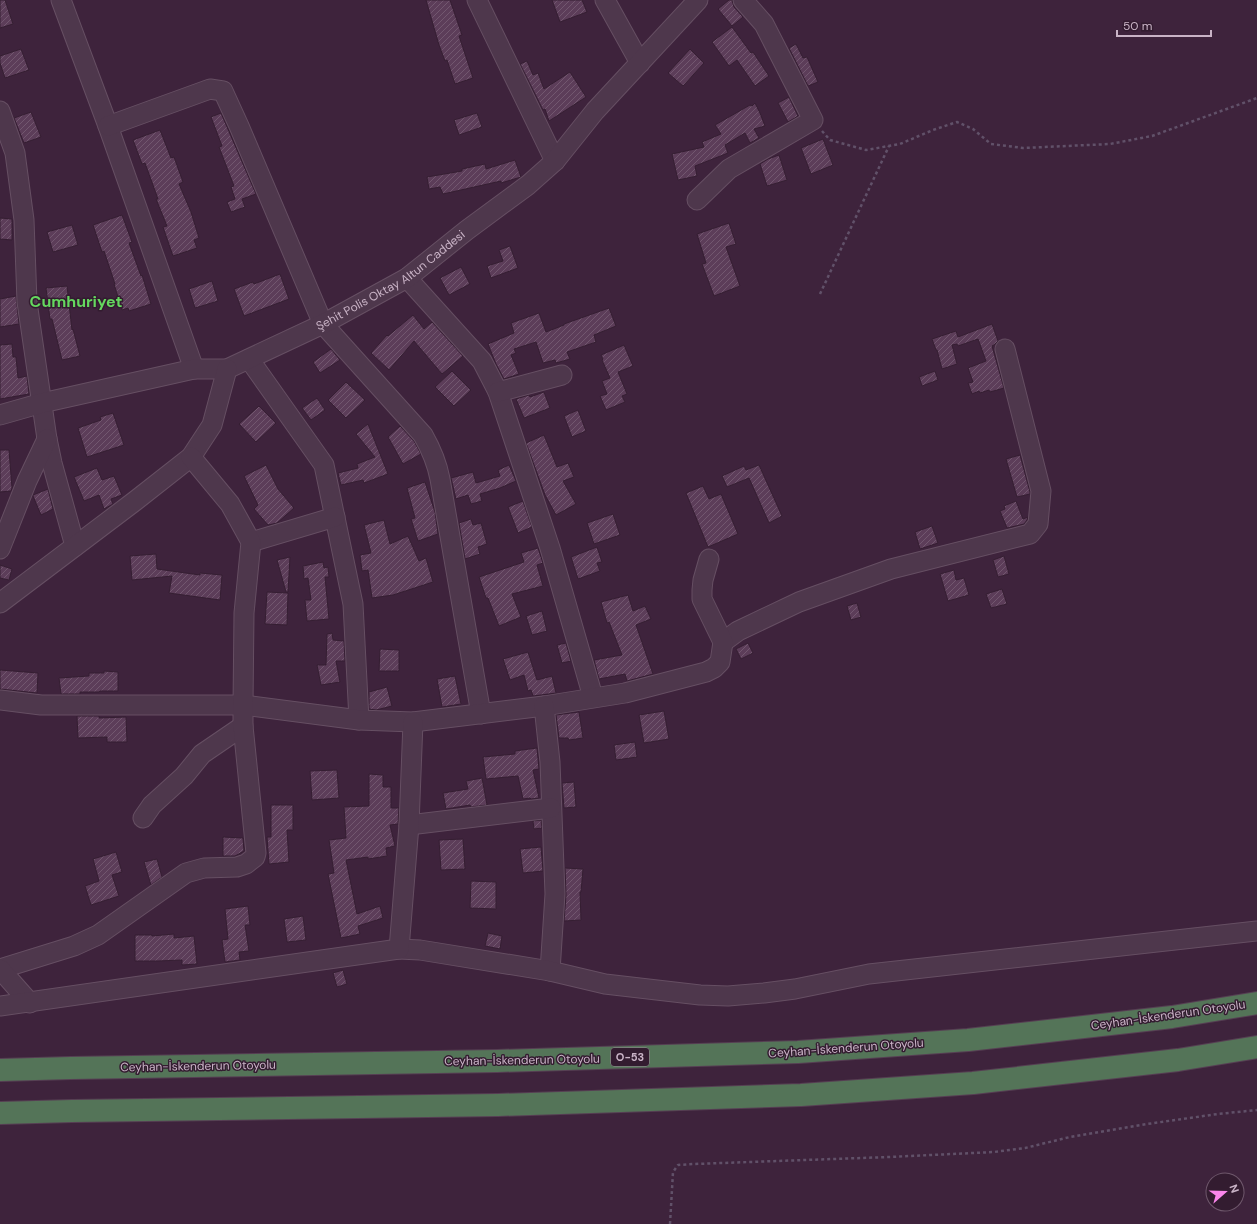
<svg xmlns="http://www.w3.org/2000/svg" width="1257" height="1224" viewBox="0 0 1257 1224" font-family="'DM Sans',sans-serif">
<defs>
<pattern id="building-hatch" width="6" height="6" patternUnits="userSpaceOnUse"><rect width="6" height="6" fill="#5c3d59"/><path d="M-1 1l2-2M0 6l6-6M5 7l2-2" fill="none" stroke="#72576f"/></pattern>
</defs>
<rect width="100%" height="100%" fill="#3e233c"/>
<g fill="url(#building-hatch)" stroke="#351e32">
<path d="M0,0H5L13,24L0,28Z"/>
<path d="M426,0H450L462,35L459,36L473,78L455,84L447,60L445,61L439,45Z"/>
<path d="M552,0H582L587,12L560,22Z"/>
<path d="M729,0H732L734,7L743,17L732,26L718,9Z"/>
<path d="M732,27L751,53L753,52L769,76L755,86L737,60L729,66L712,42Z"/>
<path d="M796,44L803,58L807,57L818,82L808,86L789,48Z"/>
<path d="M21,49L29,70L5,78L0,63V56Z"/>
<path d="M690,49L704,63L683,86L668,73Z"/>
<path d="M527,61L533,75L538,73L544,89L570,72L586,97L549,121L545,109L543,110L520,64Z"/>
<path d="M789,97L798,116L788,122L778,103Z"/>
<path d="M755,103L760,113L765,126L754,129L759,138L750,143L745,133L725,145L728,153L695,166L697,176L678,180L672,154L704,147L702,142L721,134L715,125L750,105L752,106Z"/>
<path d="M31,112L41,137L24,143L14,118Z"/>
<path d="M221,113L256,194L242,199L245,207L231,212L227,202L235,199L231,187L234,186L219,147L222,146L211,117Z"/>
<path d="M477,113L482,127L459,135L454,120Z"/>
<path d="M160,130L171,158L174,157L183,182L179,184L191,212L199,238L194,240L197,248L173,256L163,227L167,226L156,199H158L145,163L142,164L133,140Z"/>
<path d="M823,139L833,165L811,174L801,148Z"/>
<path d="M779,155L787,180L767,186L760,164L768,159Z"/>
<path d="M515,160L521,177L501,183V181L443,194L440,187L429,189L427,177L462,171V169L485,164L486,169Z"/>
<path d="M122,215L132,242L129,243L141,276L142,275L151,304L129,311L128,308L122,310L114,284H115L104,251L102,252L93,225Z"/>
<path d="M0,218L12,219V240L0,239Z"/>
<path d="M729,223L736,244L726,247L740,286L714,296L702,264L706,263L697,234Z"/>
<path d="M72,225L78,245L53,252L47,232Z"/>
<path d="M510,246L518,268L491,278L487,266L503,261L499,250Z"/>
<path d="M461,267L470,284L449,295L440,278Z"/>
<path d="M280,274L289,299L244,316L234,289L253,282L254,284Z"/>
<path d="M212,281L218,301L195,308L189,289Z"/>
<path d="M67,286L72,330L73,329L80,356L62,360L52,319H50L46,288Z"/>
<path d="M16,296L19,324L0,327V299Z"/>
<path d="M609,308L616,326L594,335L596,342L567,352L570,359L556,363L555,360L543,363L536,342L514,349L516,353L511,355L519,374L504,379L496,364L488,344L514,333L511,323L539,313L546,332L564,325V324Z"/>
<path d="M413,315L424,329L432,322L463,356L442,374L414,341L389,370L371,353L387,335L388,336Z"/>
<path d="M992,324L998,341L995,344L992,346L1004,388L990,392L989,390L980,393L979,391L972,394L968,383L973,382L968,368L986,361L978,339L958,346L957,344L952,345L957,364L942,369L937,350H936L932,339L956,331L958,337Z"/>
<path d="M12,344L13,357H16L18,378L27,376L29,394L0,399V345Z"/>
<path d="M624,345L633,366L618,372L627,394L622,396L625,402L606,410L600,396L607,394L602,381L610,378L602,360L603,359L601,355Z"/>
<path d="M331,349L340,360L320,373L313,362Z"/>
<path d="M452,371L471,390L454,406L435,387Z"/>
<path d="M935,371L938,380L922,386L919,377Z"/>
<path d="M346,382L365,400L346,418L328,400Z"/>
<path d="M544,392L550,408L524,418L516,399L529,395L530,397Z"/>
<path d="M317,398L325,410L311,420L302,408Z"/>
<path d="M259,406L276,423L256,442L239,424Z"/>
<path d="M578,410L586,431L572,437L564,416Z"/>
<path d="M113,413L124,445L87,457L78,428L101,420L100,417Z"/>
<path d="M368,424L388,474L364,483L363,480L341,485L338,473L358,468L357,464L375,457L356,434Z"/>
<path d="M400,426L414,441L421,454L403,464L388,437Z"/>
<path d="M544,435L557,467L568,463L574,477L563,481L576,504L556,515L545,495L526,443Z"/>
<path d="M0,450H9L12,488L11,491L0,492Z"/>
<path d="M1020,455L1030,492V494L1017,497L1006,459Z"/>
<path d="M266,465L278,489L294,508L277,523L268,525L254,509L258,505L244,476Z"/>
<path d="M509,465L516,481L500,488L480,494L482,501L471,504L468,495L456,499L451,478L473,472L476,483L500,476L498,470Z"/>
<path d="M759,465L782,516L769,523L749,478L727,487L722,476L744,466L746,470Z"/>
<path d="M97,468L102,480L114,476L122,495L111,499L113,504L104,509L99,495L84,501L74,477Z"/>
<path d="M425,482L435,512L438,534L418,541L411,519L415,518L407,488Z"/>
<path d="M703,486L709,499L721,494L738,534L708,547L686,493Z"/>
<path d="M48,489L53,509L41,515L33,496V495Z"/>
<path d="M523,501L532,527L518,533L508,507Z"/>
<path d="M1016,501L1023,519L1028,517L1027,520L1024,524L1007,528L1000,511L1005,509L1004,506Z"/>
<path d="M613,514L620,535L594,544L587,523Z"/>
<path d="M471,519L473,525L481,523L487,544L478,547L480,554L465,559L459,523Z"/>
<path d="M384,520L390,544L408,536L419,561L426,558L433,582L393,595L372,598L368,570L362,571L360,555L371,553L364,525Z"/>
<path d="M932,526L938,543L920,549L915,532Z"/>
<path d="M597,547L602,562L597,563L600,571L578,579L571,557Z"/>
<path d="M538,548L543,563L537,565L543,586L512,594L521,617L499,626L488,598H486L479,577L524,562L521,553Z"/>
<path d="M156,554L157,569L200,575V573L222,575L220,600L169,593L172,576L132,580L130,556Z"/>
<path d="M1004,556L1009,574L998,577L993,560Z"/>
<path d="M290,557L288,592H286L277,560Z"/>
<path d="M323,562L324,568L328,567L329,577H325L329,619L307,621L305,600H311L308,578L304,579L303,566Z"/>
<path d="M0,565L12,569L9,580L0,578Z"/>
<path d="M954,570L956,580L964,578L969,595L948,601L940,574Z"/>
<path d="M1002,589L1007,604L991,608L986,594Z"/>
<path d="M267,592L288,593L287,625L265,624Z"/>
<path d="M628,595L633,611L645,606L651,619L636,625L653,674L627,681L625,674L599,679L594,660L622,655L609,622L607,623L601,602Z"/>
<path d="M857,603L861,617L851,620L847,606Z"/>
<path d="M542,611L547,631L532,635L526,616Z"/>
<path d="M332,633L333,640L344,641L345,661H336L340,682L321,685L317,665H326L327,634Z"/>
<path d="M566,643L571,661L562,663L557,645Z"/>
<path d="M748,643L753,653L741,659L736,649Z"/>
<path d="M380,649L399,650V671H379Z"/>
<path d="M528,652L537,680L552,676L556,693L533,696L531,690L528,691L524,675L510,680L503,659Z"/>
<path d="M0,670L38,673L37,693L0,689Z"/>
<path d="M104,671L118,672V691H100L99,692H80V694H61L59,678L89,676V673H104Z"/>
<path d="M455,676L461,704L442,707L437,679Z"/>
<path d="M387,687L392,706L376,710L369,709V692Z"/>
<path d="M664,711L669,739L644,743L639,715Z"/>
<path d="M579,712L583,738L569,740L568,738H559L556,715Z"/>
<path d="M77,716H99V718L126,717L127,742H107V737L78,738Z"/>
<path d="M635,742L637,757L616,760L614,745Z"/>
<path d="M537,748L539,769L533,770L539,798L531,799L530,798L523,799L518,776L486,779L483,757L515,754V751Z"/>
<path d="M337,770L339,798L312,800L310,771Z"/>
<path d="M369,774L383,775V787H391V808H399L398,824L390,825L395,846L386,848L387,856L368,859V857L346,860L357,914L380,906L383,918L358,926L360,934L341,938L328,874L334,873L329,840L346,838L344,807L369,806Z"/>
<path d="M482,778L487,805L471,807L470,805L446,809L443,793L468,789L466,781Z"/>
<path d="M574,782L576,807L564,808L562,783Z"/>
<path d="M271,805H293V830H287L289,862L269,864L267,837H271Z"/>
<path d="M541,820L542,828L534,829L533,821Z"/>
<path d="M223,837L243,838L244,851L235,856H223Z"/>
<path d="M463,839L465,869L441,870L439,840Z"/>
<path d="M541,847L543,871L523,873L520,849Z"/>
<path d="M116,852L122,872L112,875L119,896L91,905L85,886L99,881L93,859Z"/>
<path d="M157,859L162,877L151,885L144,862Z"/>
<path d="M565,868L583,869L581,892H580L581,920L564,921L566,895Z"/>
<path d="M471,881L496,882V909L470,908Z"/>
<path d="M248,906L250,925H245L249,951L239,952L240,960L225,962L222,940L228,939L225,909Z"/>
<path d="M303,916L306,940L287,942L284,919Z"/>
<path d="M488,933L502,936L500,949L485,946Z"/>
<path d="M174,934V938L194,936L197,964L182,965V960L158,961H135V935H152V936Z"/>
<path d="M343,970L347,984L337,987L333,973Z"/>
</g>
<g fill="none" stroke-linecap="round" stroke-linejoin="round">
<defs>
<g id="minor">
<path d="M61,0L108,126L194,369"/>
<path d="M477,0L555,161"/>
<path d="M605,0L640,63"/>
<path d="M0,111L15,153L24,220L27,302L47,439L52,463L75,546"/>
<path d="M108,126L210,89L223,91L239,126L323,324L423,435C431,449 437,463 440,479L481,714"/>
<path d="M697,200L729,169L813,120L764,24L743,0"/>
<path d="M407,278L482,361L498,392L550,548L593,697"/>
<path d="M249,359L324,465L353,604L359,720"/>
<path d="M498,392L562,375"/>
<path id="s1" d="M0,415L42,403L194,369H227L323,324L407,278L467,230L528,185L555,161L595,111L698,0"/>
<path d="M251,542L335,517"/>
<path d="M0,549L27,481L47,439"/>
<path d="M0,603L135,501L191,457L212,425L227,369"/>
<path d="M723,642L738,631L799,602L891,569L1030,534L1038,524L1041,491L1005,349"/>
<path d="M0,700L41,705H243L359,720L413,722L544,706L625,693L706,672L714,668L720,662L723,642L702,599V590L703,580L709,559"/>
<path d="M544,706L550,762L555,894L550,971"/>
<path d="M143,818L152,805L184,776L202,754L243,726"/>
<path d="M409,825L551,808"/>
<path d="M399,949L420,950L550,971L605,984L700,995L728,996L764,993L795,989L869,974L1257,931"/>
<path d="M0,969L74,946L98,935L186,873L204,868L237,867L246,864L255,857L256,853L243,726V705L244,613L251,542L230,504L191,457"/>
<path d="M0,969L30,1003"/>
<path d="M0,1006L399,949L409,825L413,722"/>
</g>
<g id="highway">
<path d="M0,1070L71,1068L497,1061L798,1052L968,1040L1172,1017L1257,1003"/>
<path d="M0,1113L72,1111L498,1105L801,1095L973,1083L1178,1060L1257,1047"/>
</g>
</defs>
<use href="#minor" stroke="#664f63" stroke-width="21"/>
<use href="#highway" stroke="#563f53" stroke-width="24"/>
<g stroke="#615169" stroke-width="2.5" stroke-dasharray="3 3" stroke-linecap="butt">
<path d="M822,131L830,140L866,150L900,144L933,130L957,122L973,129L991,144L1023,148L1110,144L1152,136L1257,98"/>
<path d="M820,294L889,146"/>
<path d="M670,1224L673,1172L678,1165L694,1164L889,1157L994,1152L1025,1148L1070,1137L1147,1124L1218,1114L1257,1110"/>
</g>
<use href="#minor" stroke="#4e374c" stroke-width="19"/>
<use href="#highway" stroke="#547458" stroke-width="22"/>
</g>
<g text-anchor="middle" stroke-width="3" stroke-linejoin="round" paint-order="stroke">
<rect fill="#331c30" stroke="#9c8699" stroke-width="1" x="611" y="1048" width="38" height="18" rx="3"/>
<g font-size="11" font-weight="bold" fill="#c9b3c6">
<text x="630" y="1061">O-53</text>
</g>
<g font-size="12" fill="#c9b3c6" stroke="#331c30">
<text dy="4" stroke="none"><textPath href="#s1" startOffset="419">Şehit Polis Oktay Altun Caddesi</textPath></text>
<text transform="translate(1168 1015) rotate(-8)" y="4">Ceyhan-İskenderun Otoyolu</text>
<text transform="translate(846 1048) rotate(-4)" y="4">Ceyhan-İskenderun Otoyolu</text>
<text transform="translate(522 1060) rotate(-1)" y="4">Ceyhan-İskenderun Otoyolu</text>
<text transform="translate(198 1066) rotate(-1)" y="4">Ceyhan-İskenderun Otoyolu</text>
</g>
<g font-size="16" font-weight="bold" fill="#65d85f" stroke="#331c30">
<text x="76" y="307">Cumhuriyet</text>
</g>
</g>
<g transform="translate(1225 1192) rotate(70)"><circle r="19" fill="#331c30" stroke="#6f586c"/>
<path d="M0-3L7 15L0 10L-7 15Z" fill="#fb86ec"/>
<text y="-6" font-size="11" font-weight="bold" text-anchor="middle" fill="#c9b3c6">N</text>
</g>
<path d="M1117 30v6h94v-6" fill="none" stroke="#c9b3c6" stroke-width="2"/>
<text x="1123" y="30" font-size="12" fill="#c9b3c6" stroke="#331c30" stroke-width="3" paint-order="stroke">50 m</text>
</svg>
